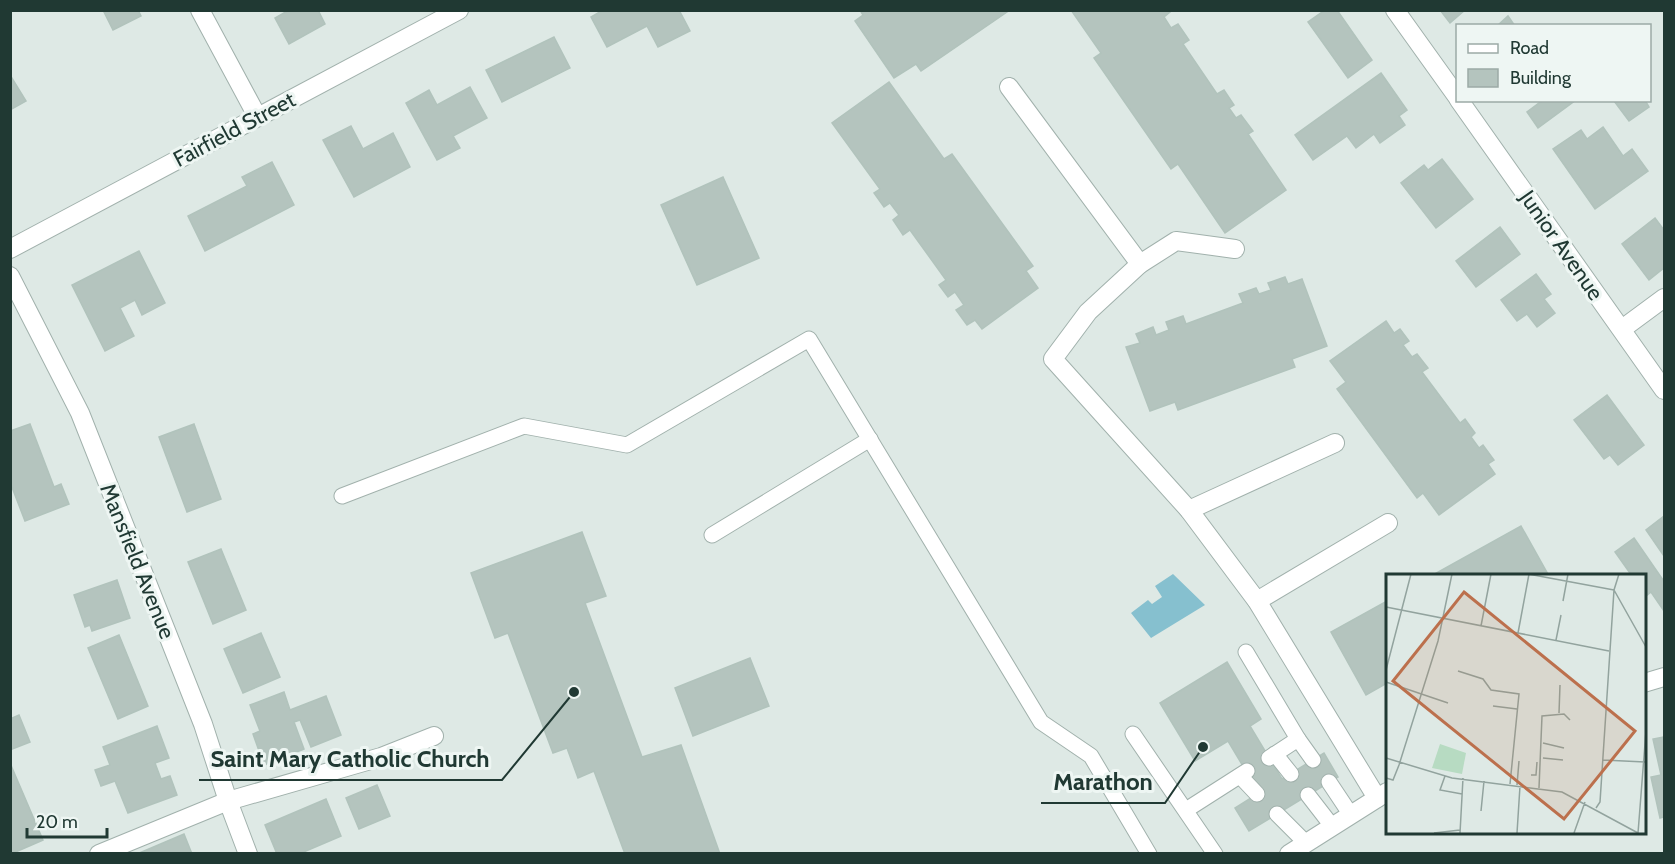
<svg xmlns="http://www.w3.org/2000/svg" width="1675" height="864" viewBox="0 0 1675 864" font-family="Cabin,sans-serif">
<rect width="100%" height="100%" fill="#dee9e5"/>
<path fill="#86c0cf" d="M1173,574L1205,605L1151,638L1131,613L1148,600L1152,604L1162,597L1155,586Z"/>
<g fill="#b4c4be" stroke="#b1c3bc" stroke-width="1.5">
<path d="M103,10H138L141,16L113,30Z"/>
<path d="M289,10H318L325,24L289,44L275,18Z"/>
<path d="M603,10H679L690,31L658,47L647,26L607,47L591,17Z"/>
<path d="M1010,10L921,71L916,64L894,78L855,21L863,15L860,10Z"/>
<path d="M1071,10H1169L1170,12L1164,17L1171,28L1178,24L1189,40L1183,44L1217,94L1224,90L1234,105L1229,108L1236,118L1241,115L1253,131L1248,134L1286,190L1225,233L1178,164L1171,169L1094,58L1101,53Z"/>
<path d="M1325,10H1337L1372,60L1348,78L1308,22Z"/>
<path d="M1440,10H1465L1450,23Z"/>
<path d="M1508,16L1515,26H1497Z"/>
<path d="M554,37L570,68L502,102L486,70Z"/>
<path d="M1381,73L1407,110L1399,116L1405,125L1380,143L1374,134L1356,148L1347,136L1313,160L1295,135Z"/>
<path d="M10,75L26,101L10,110Z"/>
<path d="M889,82L944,159L952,154L1033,266L1026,271L1038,288L982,329L975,320L967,325L956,310L964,305L955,292L948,297L939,285L946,280L910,230L903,235L893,220L899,215L890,203L884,207L874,193L880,189L832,123Z"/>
<path d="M470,87L487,118L453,136L460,148L437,160L406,103L429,90L437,105Z"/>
<path d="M1543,100H1576L1538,128L1527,112Z"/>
<path d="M1645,100L1649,107L1629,121L1614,101Z"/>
<path d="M351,126L363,149L393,133L410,167L354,197L323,140Z"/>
<path d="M1603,127L1623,156L1632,149L1648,171L1595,209L1553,149L1581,130L1587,139Z"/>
<path d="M1442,159L1473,199L1436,228L1401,183L1424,165L1428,170Z"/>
<path d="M272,162L294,205L205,251L188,216L247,186L242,177Z"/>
<path d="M723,177L759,258L697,285L661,205Z"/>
<path d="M1655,218L1664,230V268L1649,280L1622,244Z"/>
<path d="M1500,227L1520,254L1476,287L1456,261Z"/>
<path d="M139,251L165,303L142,315L135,300L120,308L134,336L105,351L72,285Z"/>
<path d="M1536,274L1551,294L1544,299L1555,313L1537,327L1527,314L1517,321L1501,300Z"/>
<path d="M1285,277L1288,284L1302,279L1327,346L1292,359L1295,367L1178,410L1175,402L1150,411L1126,347L1140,343L1136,334L1153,327L1156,335L1169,330L1166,322L1183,316L1186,324L1243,303L1239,294L1256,288L1259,294L1271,290L1268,283Z"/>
<path d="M1386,321L1394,333L1400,329L1409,341L1403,345L1412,357L1417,354L1428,368L1422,372L1460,423L1465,419L1475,433L1471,437L1479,448L1483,445L1494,460L1488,464L1495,474L1439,515L1423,493L1417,498L1337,389L1346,382L1330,361Z"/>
<path d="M1607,395L1644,445L1618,465L1610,455L1604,459L1574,420Z"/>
<path d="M30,424L54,487L61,484L69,504L25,521L10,482V431Z"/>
<path d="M194,424L221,499L187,512L159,437Z"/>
<path d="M1664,516V556L1646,530Z"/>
<path d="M1521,526L1549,576H1431Z"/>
<path d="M582,532L606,596L585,603L642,757L681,745L720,854H625L594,771L578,778L567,748L553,753L508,633L495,638L471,573Z"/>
<path d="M1634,538L1663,580L1664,578V611L1651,592L1646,596L1644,592V576H1632L1615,552Z"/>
<path d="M221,549L246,610L213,624L188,562Z"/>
<path d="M117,580L130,618L92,631L90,625L85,627L74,595Z"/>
<path d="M1387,601V683L1366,695L1331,632Z"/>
<path d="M261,633L280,677L243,693L224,649Z"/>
<path d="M119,635L148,706L118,719L88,648Z"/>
<path d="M750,658L769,706L693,736L675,688Z"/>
<path d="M1227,662L1261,719L1250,726L1282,779L1324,753L1338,777L1249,831L1235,808L1259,793L1228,741L1195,761L1160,703Z"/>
<path d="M284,692L290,710L326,696L341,735L311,747L300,720L294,722L304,749L264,765L253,734L260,731L250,705Z"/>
<path d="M19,715L30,742L10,750V719Z"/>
<path d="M157,726L169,758L155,763L161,779L170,776L177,795L128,813L115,781L101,786L95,770L110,765L103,747Z"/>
<path d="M1664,737V817L1660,818L1651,777L1661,775L1653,739Z"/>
<path d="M10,763L43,840L11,854H10Z"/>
<path d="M377,785L390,816L359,829L346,798Z"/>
<path d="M326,799L341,836L299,854H277L265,825Z"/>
<path d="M184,834L192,854H137Z"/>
</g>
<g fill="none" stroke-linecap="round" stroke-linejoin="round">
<defs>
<g id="service">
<path d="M342,496L524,426L627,445L809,339L1041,722L1091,756L1149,854"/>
<path d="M712,535L870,439"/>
<path d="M1246,652L1298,739L1269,758"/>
<path d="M1133,734L1215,854"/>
<path d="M1298,739L1313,760"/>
<path d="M1275,754L1291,774"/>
<path d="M1240,776L1257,794"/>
<path d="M1329,782L1351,815"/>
<path d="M1308,795L1332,826"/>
<path d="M1186,810L1247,771"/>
<path d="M1277,814L1305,842"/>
</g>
<g id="minor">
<path d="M200,10L257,116"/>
<path d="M1395,10L1458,98"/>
<path d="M1009,87L1140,264"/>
<path d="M1459,100L1664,390"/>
<path d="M10,249L459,10"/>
<path d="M1235,249L1176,241L1140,264L1088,312L1053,359L1189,510L1257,601L1377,798"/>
<path d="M10,276L80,413L203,724L228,801L248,854"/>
<path d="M1622,329L1664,298"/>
<path d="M1189,510L1335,443"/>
<path d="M1257,601L1388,523"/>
<path d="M99,854L228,801L381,757L434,736"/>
</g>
<g id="tertiary">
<path d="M1644,683L1664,677"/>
<path d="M1289,854L1387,792"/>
</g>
</defs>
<use href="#service" stroke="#a1b1ac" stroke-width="17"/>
<use href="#minor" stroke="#a1b1ac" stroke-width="20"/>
<use href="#tertiary" stroke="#a1b1ac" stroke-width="20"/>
<use href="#service" stroke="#fff" stroke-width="15"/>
<use href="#minor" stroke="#fff" stroke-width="18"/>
<use href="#tertiary" stroke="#fff" stroke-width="18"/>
</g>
<g text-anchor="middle" stroke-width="6" stroke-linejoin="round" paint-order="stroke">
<g font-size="22" fill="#203933" stroke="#eef6f3">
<text transform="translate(234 129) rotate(-28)" y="8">Fairfield Street</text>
<text transform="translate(1562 245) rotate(55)" y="8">Junior Avenue</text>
<text transform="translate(138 561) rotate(68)" y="8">Mansfield Avenue</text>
</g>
</g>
<g transform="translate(1386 574)">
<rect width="260" height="260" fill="#dee9e5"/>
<path d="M54,170L80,179L76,200L46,194Z" fill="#b7dbc2"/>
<path fill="none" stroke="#92a39e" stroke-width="1.5" d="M142,0L228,16M228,16L260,73M177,27L182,0M0,33L223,77M95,52L105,0M132,59L143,0M170,66L175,41M0,96L25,0M72,97L97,105L105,116L133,120L124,210M0,108L62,129M107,132L131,135M173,139L174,111M157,169L178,174M0,184L66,204L176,218L252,259M157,184L177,186M217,186L259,188M145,201H150L151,188M59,202L54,216L76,220M0,204L7,206L13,191L52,67L66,0M131,211L133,187M153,214L156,142L178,140L184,146M210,234L214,228L228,16L233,0M95,237L98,207M48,259L74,256M74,259L77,204M131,259L134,212M188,259L199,228M252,259L260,157"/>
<path fill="#bc704d" fill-opacity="0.15" stroke="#bc704d" stroke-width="3" d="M78,18L249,157L178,245L7,107Z"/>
<rect width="260" height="260" fill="none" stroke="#203933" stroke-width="3"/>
</g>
<path fill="none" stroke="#203933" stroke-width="2" d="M574 692L502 780H199M1203 747L1165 803H1041"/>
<g fill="#203933" stroke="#eef6f3" stroke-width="2">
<circle cx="574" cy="692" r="6"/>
<circle cx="1203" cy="747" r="6"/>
</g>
<g font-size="24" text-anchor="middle" font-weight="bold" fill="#203933" stroke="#eef6f3" stroke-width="6" stroke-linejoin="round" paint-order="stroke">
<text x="350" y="767">Saint Mary Catholic Church</text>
<text x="1103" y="790">Marathon</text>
</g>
<rect width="1675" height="864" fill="none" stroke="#203933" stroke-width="24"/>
<rect x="1456" y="24" width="195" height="78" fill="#eef6f3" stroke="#9caaa6" stroke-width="1.5"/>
<rect x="1468" y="44" width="30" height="9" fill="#ffffff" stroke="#9caaa6" stroke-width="1.5"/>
<text x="1510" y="54" font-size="18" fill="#203933">Road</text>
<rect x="1468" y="69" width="30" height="18" fill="#b4c4be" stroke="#9caaa6" stroke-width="1.5"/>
<text x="1510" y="84" font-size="18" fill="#203933">Building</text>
<path d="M27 828v9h80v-9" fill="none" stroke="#203933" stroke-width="3"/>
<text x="36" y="828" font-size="18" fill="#203933" stroke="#eef6f3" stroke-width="4.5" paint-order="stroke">20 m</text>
</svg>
